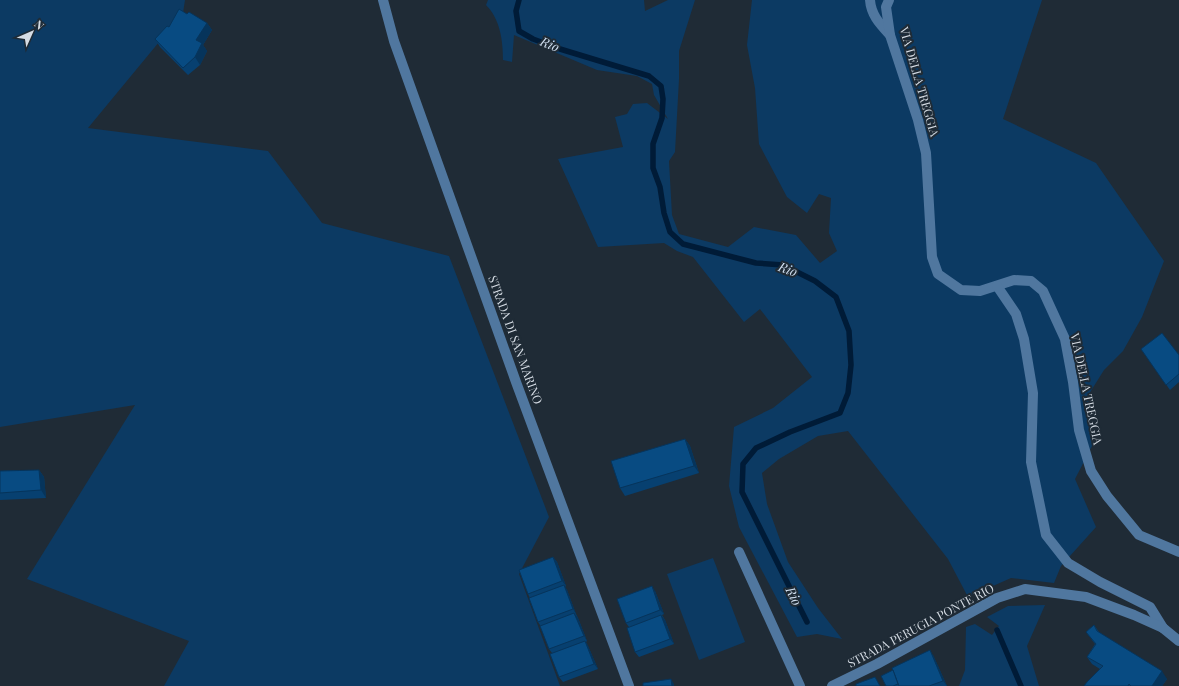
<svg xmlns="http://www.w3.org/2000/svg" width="1179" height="686" viewBox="0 0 1179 686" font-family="'Playfair Display',serif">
<rect width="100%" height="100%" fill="#1f2b36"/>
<g fill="#0c3a63">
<path d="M0,0H185L183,13L88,128L268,151L322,223L449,256L549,517L519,574L560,686H164L189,641L27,579L135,405L0,427Z"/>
<path d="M488,0H644L645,11L668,0H695L679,51V79L675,152L669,161L672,215L679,234L728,247L754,227L796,235L820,263L837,251L829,233L831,198L819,194L807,213L787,197L759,144L755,88L747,45L752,0H1042L1003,119L1096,163L1164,261L1142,317L1123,351L1104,370L1089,394L1092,446L1075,479L1096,527L1061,566L1054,583L1011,578L968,597L948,559L848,431L818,436L779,459L762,473L767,504L788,562L818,608L842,639L817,634L797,637L739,527L729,486L734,427L773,408L812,377L760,309L744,322L693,257L677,251L664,243L598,247L558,159L623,147L615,117L627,114L633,104L647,103L668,119L654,95L652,84L637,76L597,70L514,35L512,62L503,60C503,40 500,19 486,5Z"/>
<path d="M713,558L745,642L699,660L667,574Z"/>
<path d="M1045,605L1027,646L1039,686H959L965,670L966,627L975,624L992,635L999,626L987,617L1008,606Z"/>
</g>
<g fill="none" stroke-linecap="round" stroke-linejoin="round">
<g stroke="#001b37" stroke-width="5.5">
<path d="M519,0L516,11L519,31L533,39L560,49L649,76L661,86L663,99L662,118L653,144V168L660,187L664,213L670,232L683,244L756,263L783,265L815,281L836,297L849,331L851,365L848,393L840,413L790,432L756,448L743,464L742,492L807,622"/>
<path d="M997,630L1021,686"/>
</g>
<g stroke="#50779f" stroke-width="10">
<path d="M383,0L394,41L516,382L629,686"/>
<path d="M870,0C871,15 880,24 890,35"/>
<path d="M889,0L886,7L890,35L918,120L926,153L932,257L938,274L961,290L980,291L1014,280L1031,281L1043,291L1065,339L1073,382L1079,430L1091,471L1107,496L1139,535L1179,552"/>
<path d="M997,286L1016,314L1024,339L1033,393L1031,462L1046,535L1068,563L1100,582L1150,607L1163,628"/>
<path d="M739,552L800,686"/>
<path d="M832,686L877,664L997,598L1025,589L1086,597L1134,615L1163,628L1179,641"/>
</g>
</g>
<g fill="#074070">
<path d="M187,14L207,23L212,30L203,45L207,51L200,65L188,75L160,47L155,39L169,27Z"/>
<path d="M1141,349L1179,355V382L1170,390Z"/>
<path d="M685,439L690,446L699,473L625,496L620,488Z"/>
<path d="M39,470L44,477L46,498L0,500V471Z"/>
<path d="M553,557L557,562L566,586L565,587L567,590L576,614L578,618L587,641L586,642L588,646L598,669L563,682L559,677L552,653L549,649L540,625L538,622L530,598L528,594Z"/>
<path d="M655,591L664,614L662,615L665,620L674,644L639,657L635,652L629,627L626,623Z"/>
<path d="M1094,625L1099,632L1167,679L1162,686H1084L1100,669L1092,664L1087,657L1095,644L1086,632Z"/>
<path d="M933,655L947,686H886Z"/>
</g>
<g fill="#06345b">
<path d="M207,23L212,30L203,45L207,51L200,65L195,57L196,40Z"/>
<path d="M685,439L690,446L699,473L694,466Z"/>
<path d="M39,470L44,477L46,498L41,490Z"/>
<path d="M553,557L557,562L566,586L562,581Z"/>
<path d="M564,585L567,590L576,614L573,609Z"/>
<path d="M652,586L655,591L664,614L660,610Z"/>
<path d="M574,613L578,618L587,641L584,636Z"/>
<path d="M661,615L665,620L674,644L670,639Z"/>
<path d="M585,641L588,646L598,669L594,664Z"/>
<path d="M930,650L933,655L947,686L943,681Z"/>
<path d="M1162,671L1167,679L1162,686H1152Z"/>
<path d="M671,679L674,684V686H672Z"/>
</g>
<g fill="#084b82" stroke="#06345b">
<path d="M179,9L187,14L189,12L207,23L196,40L202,43L195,57L183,68L155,39L167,26L169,27Z"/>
<path d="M1162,333L1179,355V374L1166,385L1141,349Z"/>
<path d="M685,439L694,466L620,488L611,461Z"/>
<path d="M39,470L41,490L0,493V471Z"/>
<path d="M553,557L562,581L528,594L519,570Z"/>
<path d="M564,585L573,609L538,622L529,598Z"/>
<path d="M652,586L660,610L626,623L617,599Z"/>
<path d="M574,613L584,636L549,649L540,626Z"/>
<path d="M661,615L670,639L635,652L627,628Z"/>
<path d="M1094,625L1097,631L1162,671L1152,686H1131L1129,684L1128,686H1084L1087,682L1103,666L1087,657L1096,644L1086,632Z"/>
<path d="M585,641L594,664L559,677L550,654Z"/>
<path d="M930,650L943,681L929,686H899L892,668Z"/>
<path d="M893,670L898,684L893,686H886L881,676Z"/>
<path d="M875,677L880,686H856V684Z"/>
<path d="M671,679L672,686H643V683Z"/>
</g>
<g text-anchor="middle" stroke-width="4" stroke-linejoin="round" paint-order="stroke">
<g font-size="12" fill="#d5dce4" stroke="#1f2b36">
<text transform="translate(919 82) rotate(74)" y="4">VIA DELLA TREGGIA</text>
<text transform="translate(515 340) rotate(70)" y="4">STRADA DI SAN MARINO</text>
<text transform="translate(1086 389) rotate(78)" y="4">VIA DELLA TREGGIA</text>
<text transform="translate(921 626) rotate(-28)" y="4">STRADA PERUGIA PONTE RIO</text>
</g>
<g font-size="13" font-style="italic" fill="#d0dff0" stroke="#1f2b36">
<text transform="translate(550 44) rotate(23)" y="5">Rio</text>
<text transform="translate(788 269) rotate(20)" y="5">Rio</text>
<text transform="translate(794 596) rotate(64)" y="5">Rio</text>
</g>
</g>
<g transform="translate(32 32) rotate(45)" stroke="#1f2b36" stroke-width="3" paint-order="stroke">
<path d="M0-3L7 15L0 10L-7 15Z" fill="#d5dce4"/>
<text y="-6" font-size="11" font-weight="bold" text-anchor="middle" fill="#d5dce4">N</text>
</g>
</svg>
